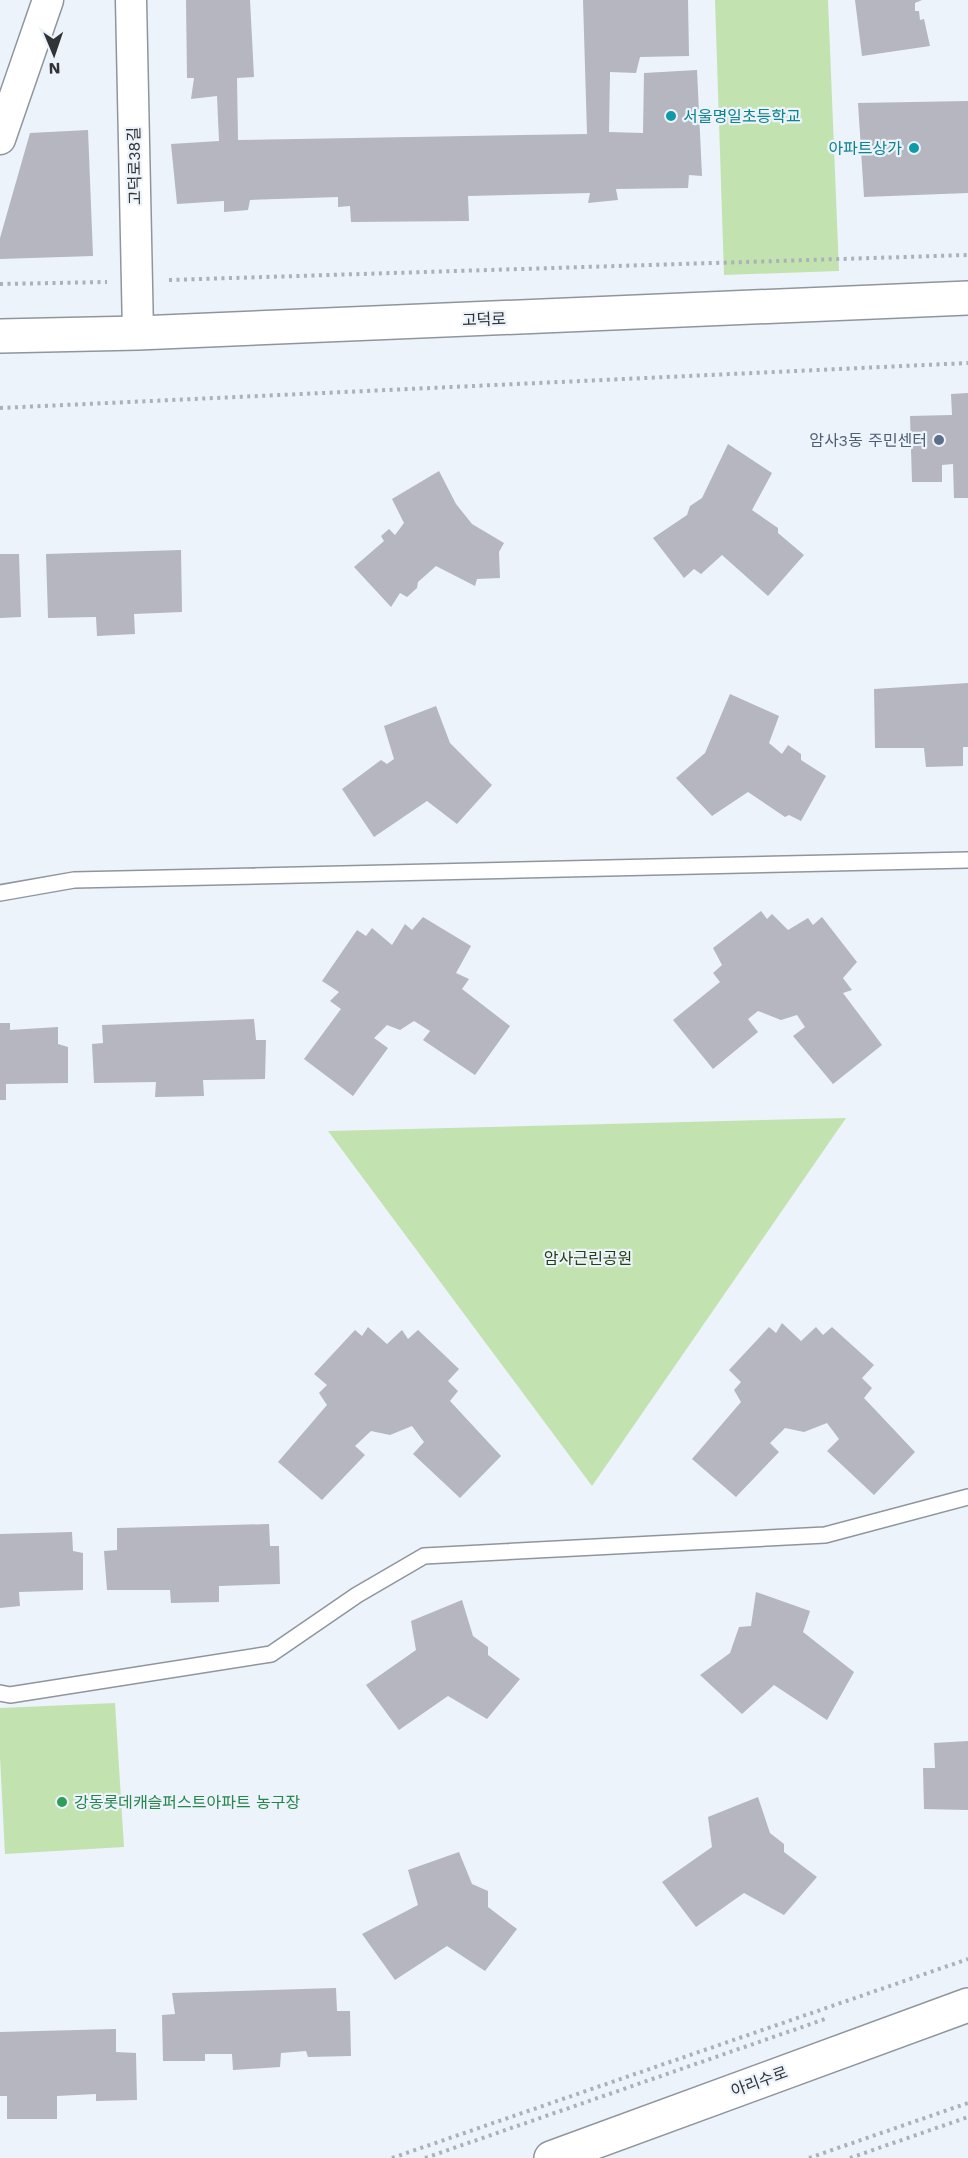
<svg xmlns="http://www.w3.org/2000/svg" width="968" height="2158" viewBox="0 0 968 2158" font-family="'Work Sans','Noto Sans KR',sans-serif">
<rect width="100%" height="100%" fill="#edf3fb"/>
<g fill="#c2e3b0">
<path d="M715,0H828L839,271L724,275Z"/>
<path d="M846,1118L592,1486L328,1131Z"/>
<path d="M115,1703L124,1847L5,1854L0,1757V1708Z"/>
</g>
<g fill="#b5b6bf">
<path d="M186,0H250L254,77L237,78L238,140L587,134L583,0H688L689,56L640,57L636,73L610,72L609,132L643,133L644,73L697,70L702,176L689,175L688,188L616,189L618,200L588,203L590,193L468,196L469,221L351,222L350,206L338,207V197L250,200L248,210L224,212V201L177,204L171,144L219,141L217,96L191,99L194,78H187Z"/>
<path d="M855,0H922L915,3V11H919L920,20L924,19L930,46L862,56Z"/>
<path d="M968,101V193L864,197L858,103Z"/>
<path d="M88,130L93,256L0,259V238L30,133Z"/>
<path d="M968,393V498H954L953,464L942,465V482H912L910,416L952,415L951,394Z"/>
<path d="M728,444L772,473L752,510L778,528V533L804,555L768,596L722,555L701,574L694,569L684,578L653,538L687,515L690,506L702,498Z"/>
<path d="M439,471L456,504L472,524L504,543L499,552L500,578L477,579L475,586L436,566L418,582L417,588L407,597L400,593L391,607L354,567L384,541L381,536L389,529L395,535L404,523L392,499Z"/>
<path d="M181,550L182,612L134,614L135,634L97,636L96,617L48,618L46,554Z"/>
<path d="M0,554H19L21,617L0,618Z"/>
<path d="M968,683V747H963V766L926,767L924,748H875L874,689Z"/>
<path d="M730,694L779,716L769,743L782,754L788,745L801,754V760L826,776L801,821L789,815L785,817L748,792L712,816L676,778L705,753Z"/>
<path d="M436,706L450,743L492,785L457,824L427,801L374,837L342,789L381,760L387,764L394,759L384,726Z"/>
<path d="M761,911L767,919L772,914L788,930L808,918L813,925L822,917L857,962L843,978L852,990L843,993L882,1045L833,1084L793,1036L805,1027L797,1015L781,1020L758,1011L748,1019L758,1032L713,1069L673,1020L720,982L713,973L722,965L713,948Z"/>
<path d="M423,917L471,946L456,973L469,979L462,989L510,1026L475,1075L423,1040L430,1031L414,1021L400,1030L387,1025L374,1038L388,1048L353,1096L304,1059L341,1009L330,1001L339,992L322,981L357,930L366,936L372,928L392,945L405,924L412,930Z"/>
<path d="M254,1019L256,1040H266L265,1079L203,1080L204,1096L155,1097L156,1082L94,1083L92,1044L103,1043L102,1025Z"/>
<path d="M0,1023H10V1030L58,1027V1044L68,1047V1083L6,1084V1100H0Z"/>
<path d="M782,1323L801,1341L816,1327L823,1335L832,1327L874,1365L862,1378L872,1388L864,1398L915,1452L874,1495L827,1451L839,1439L827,1423L804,1432L785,1428L770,1443L779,1452L736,1497L692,1459L741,1402L734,1390L741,1382L729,1370L769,1327L776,1333Z"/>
<path d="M368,1327L387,1344L402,1330L408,1339L418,1330L459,1369L448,1381L458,1391L450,1401L501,1456L460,1498L413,1454L424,1442L412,1426L390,1435L371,1431L355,1446L365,1455L322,1500L278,1462L327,1405L319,1393L327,1385L314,1374L355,1330L362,1336Z"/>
<path d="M269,1524L270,1546H279L280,1584L219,1586V1602L171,1603L170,1590H107L104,1551L117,1550V1528Z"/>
<path d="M72,1532L73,1551L83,1553V1590L19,1592L20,1606L0,1608V1534Z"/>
<path d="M756,1592L810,1611L803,1632L854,1672L827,1720L774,1685L742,1714L700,1675L730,1653L739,1627L751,1626Z"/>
<path d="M462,1600L473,1636L488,1647V1655L520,1679L487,1719L448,1696L399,1730L366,1685L416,1650L411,1621Z"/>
<path d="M968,1741V1810L924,1809L923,1768H935L934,1743Z"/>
<path d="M758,1797L770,1833L784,1844V1852L817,1877L784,1915L744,1893L696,1927L662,1882L712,1847L708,1817Z"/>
<path d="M459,1852L472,1884L488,1891V1907L517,1929L485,1971L447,1946L395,1980L362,1934L418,1905L408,1870Z"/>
<path d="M336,1988L337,2011H350L351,2056L308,2057L306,2051L281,2053L280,2067L233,2070L232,2054H205V2061H163L162,2015L175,2014L172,1993Z"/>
<path d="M116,2029V2052L136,2053L137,2100L96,2101V2094L57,2096V2119H7V2096H0V2032Z"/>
</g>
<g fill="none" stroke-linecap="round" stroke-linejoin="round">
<defs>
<g id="service">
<path d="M0,893L74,880L968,860"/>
<path d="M0,1693L10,1695L271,1654L357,1595L424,1556L825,1535L968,1497"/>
</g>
<g id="minor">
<path d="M131,0L138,333"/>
<path d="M0,139L48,0"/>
</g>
<path id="tertiary" d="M551,2158L968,2005"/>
<path id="secondary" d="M0,336L138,333L968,298"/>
</defs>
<use href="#service" stroke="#90959d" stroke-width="18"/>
<use href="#minor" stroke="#90959d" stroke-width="33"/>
<use href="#tertiary" stroke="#90959d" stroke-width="36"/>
<use href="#secondary" stroke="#90959d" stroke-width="36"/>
<g stroke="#acb1b8" stroke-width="4" stroke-dasharray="3 4.5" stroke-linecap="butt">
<path d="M169,280L968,255"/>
<path d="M0,284L107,282"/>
<path d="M0,408L968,363"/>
<path d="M392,2158L968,1959"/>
<path d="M425,2158L828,2018"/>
<path d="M809,2158L968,2103"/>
<path d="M850,2158L968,2117"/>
</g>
<use href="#service" stroke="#fff" stroke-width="15"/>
<use href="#minor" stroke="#fff" stroke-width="30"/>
<use href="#tertiary" stroke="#fff" stroke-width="33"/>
<use href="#secondary" stroke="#fff" stroke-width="33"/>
</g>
<g fill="#0f9aa8" stroke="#edf3fb" stroke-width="2">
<circle cx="671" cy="116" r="6"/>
<circle cx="914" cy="148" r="6"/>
</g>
<circle fill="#5c6f8a" stroke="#edf3fb" stroke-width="2" cx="939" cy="440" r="6"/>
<circle fill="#2e9e5b" stroke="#edf3fb" stroke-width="2" cx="62" cy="1802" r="6"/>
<g text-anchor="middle" stroke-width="4.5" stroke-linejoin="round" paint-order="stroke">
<g font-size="16" fill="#0d838f" stroke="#edf3fb" text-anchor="start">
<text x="683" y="122">서울명일초등학교</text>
<text x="902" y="154" text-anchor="end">아파트상가</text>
</g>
<g font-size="16" fill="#313337" stroke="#edf3fb">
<text transform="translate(134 166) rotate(-91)" y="6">고덕로38길</text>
<text transform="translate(484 319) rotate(-2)" y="6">고덕로</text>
<text transform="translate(759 2081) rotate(-20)" y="6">아리수로</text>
</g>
<g font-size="16" fill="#4e5e75" stroke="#edf3fb" text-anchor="end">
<text x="927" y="446">암사3동 주민센터</text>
</g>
<g font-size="16" fill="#24410f" stroke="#edf3fb">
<text x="588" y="1264">암사근린공원</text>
</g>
<g font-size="16" fill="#27864d" stroke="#edf3fb" text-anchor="start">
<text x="74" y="1808">강동롯데캐슬퍼스트아파트 농구장</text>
</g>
</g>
<g transform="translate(54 54) rotate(178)" stroke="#edf3fb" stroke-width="4.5" paint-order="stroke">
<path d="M0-4.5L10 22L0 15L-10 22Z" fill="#313337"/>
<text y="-9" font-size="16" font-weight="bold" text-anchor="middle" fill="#313337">N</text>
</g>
</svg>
